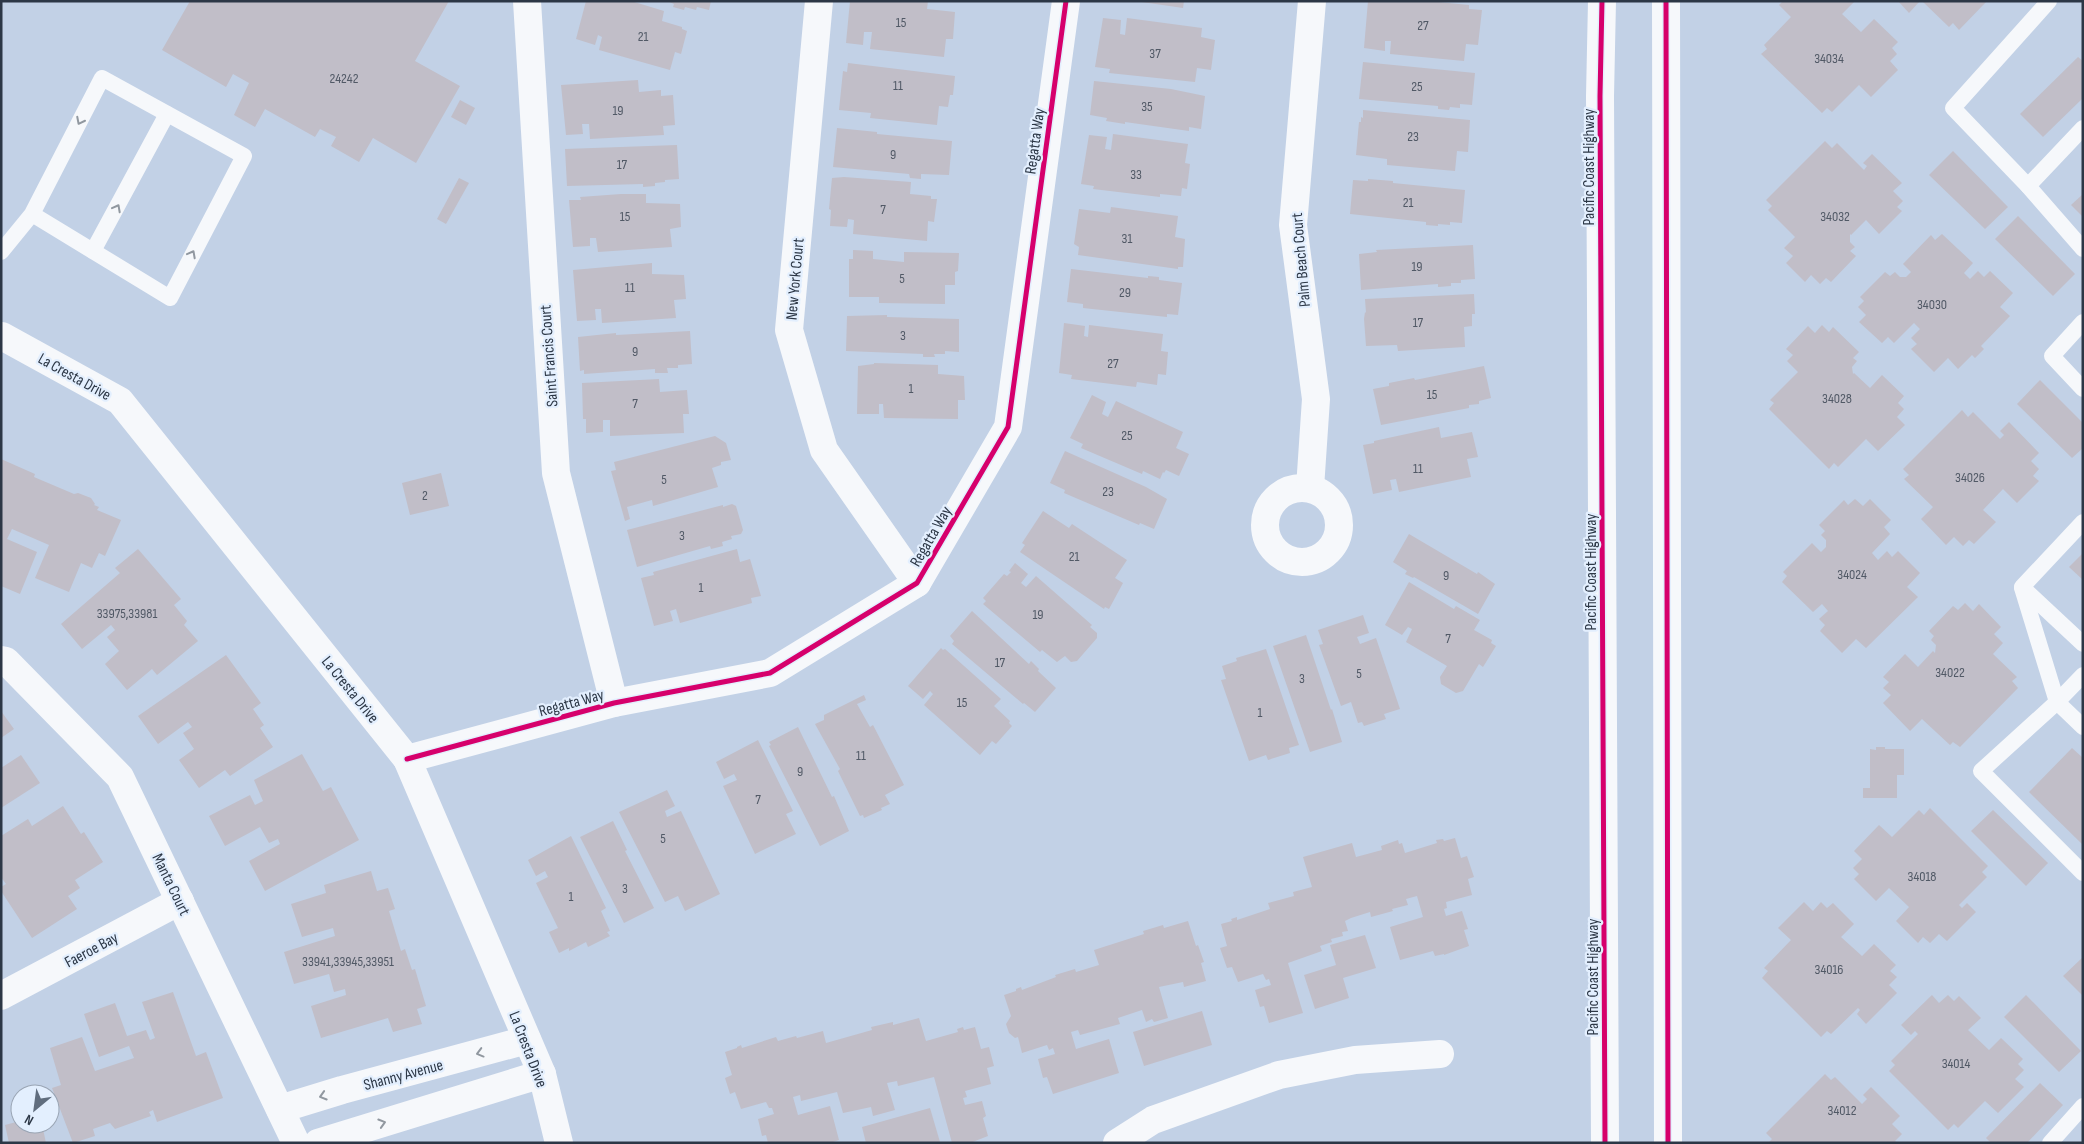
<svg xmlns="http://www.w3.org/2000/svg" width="2084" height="1144" viewBox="0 0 2084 1144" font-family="'Sofia Sans Condensed',sans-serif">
<rect width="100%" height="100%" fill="#c2d1e6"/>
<g fill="#c1bec8">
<path d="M190,1H449L415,61L460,86L416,163L373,138L359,162L331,146L336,137L320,129L315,137L265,109L255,127L234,115L249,83L233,74L226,87L162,50Z"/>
<path d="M586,1H631L664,11L662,21L682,27V29L687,31L681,54L675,52L670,70L599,50L602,37L598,35L595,45L576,39Z"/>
<path d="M667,1H711L709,10L697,7L696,10L685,7L684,10L673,7L674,4Z"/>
<path d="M850,1H928L927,9L955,12L953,39H946L944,57L870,49L872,32H864L863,45L846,43Z"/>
<path d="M1135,1H1184L1183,8Z"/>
<path d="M1368,1H1428L1469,5V9L1482,10L1478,45L1466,44L1464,61L1390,54L1391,41H1385V51L1364,48Z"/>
<path d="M1783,1H1855L1842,14L1861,32L1874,19L1898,42L1892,48L1897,54L1890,61L1898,70L1871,97L1859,85L1832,112L1827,108L1822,113L1761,54L1767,49L1764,45L1791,17L1779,5Z"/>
<path d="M1898,1H1920L1909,13Z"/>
<path d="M1922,1H1987L1959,30L1953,23L1949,27Z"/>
<path d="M1103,18L1121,20L1120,34L1125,35L1127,18L1202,28L1201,37L1215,40L1211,70L1197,68L1195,82L1109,73L1110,69L1095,67Z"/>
<path d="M2078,57L2083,61V98L2043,137L2020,114Z"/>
<path d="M1363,62L1475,73L1472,105L1460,104V108L1450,107L1449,110L1438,109V106L1359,99Z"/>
<path d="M848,63L955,76L953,95H950L948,107L939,106L937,125L870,118L871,113L839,110L843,71L847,72Z"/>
<path d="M638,80L639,92L661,90V96L673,95L675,125L663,126L664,135L590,139L589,124H582L583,134L566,135L561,85Z"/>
<path d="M1094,81L1171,89L1205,96L1201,129L1189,127V131L1125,122V124L1106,121L1107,118L1090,115Z"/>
<path d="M460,100L475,108L466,125L451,117Z"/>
<path d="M1363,110L1470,120L1468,152L1457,151L1455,171L1387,165V159L1356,155L1359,122H1361V117L1363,118Z"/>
<path d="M837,128L877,132V134L952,141L949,175L921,174V179L910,178L909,174L833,167Z"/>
<path d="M1113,134L1188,144L1185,163L1190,164L1187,189L1182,188L1181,196L1160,194V197L1093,189L1094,186L1081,184L1089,135L1107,137L1105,149L1111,150Z"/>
<path d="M1825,141L1832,148L1837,143L1864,170L1867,166L1863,163L1872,154L1902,183L1893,191L1903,201L1897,207L1902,211L1879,234L1866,220L1851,235L1850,234V242L1855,247L1850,251L1856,256L1831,282L1826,278L1820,284L1811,275L1805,282L1786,263L1793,256L1784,248L1795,237L1768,210L1772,206L1766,200Z"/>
<path d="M677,145L679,179L665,180V182L655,183V186L643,187V184L567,186L565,149Z"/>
<path d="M1953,151L2008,207L1985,229L1929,175Z"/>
<path d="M844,177L911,182L910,194L931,196V199H937L934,222L928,221L927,241L853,234L854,220L848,219L847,227L830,226L831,210L829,209L832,178Z"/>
<path d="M459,178L469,183L446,224L437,219Z"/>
<path d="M1368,179L1393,181V183L1465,190L1462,223L1450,222V225L1438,224V226L1426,225V222L1350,214L1353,180L1368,181Z"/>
<path d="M621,194H646V203L680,204L681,227L670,229L672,247L598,252L596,238H590V246L573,247L569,200H581L580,197Z"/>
<path d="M2083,194V217L2071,205Z"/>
<path d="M1111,207L1178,216L1175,237L1185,239L1183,267H1178V269L1078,255L1079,247L1074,244L1079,209L1110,213Z"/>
<path d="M2018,216L2075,274L2053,296L1995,239Z"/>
<path d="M1942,234L1973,263L1964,273L1970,279L1978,271L1984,277L1990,271L2013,293L2000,307L2010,316L1981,346L1984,349L1975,358L1972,355L1958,369L1948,358L1934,372L1911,349L1917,344L1911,338L1920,329L1914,323L1894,343L1888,337L1882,343L1859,322L1866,315L1858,307L1864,301L1860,297L1885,272L1890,276L1895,272L1900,277H1906L1911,272L1903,264L1931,235L1935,240Z"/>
<path d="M1473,245L1475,279L1461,280V283H1451V286L1438,287V284L1361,290L1359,254L1377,252L1376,250Z"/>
<path d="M853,250L873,251V259L904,262V252L959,253L958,271L955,272V285H945V304L879,303V297H849V259H853Z"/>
<path d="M652,263V274L684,275L686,299L674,300L676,318L602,323L601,309H595L596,320L577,321L573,270Z"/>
<path d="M1071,269L1148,278V276L1159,277V280L1182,283L1178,315L1167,314V317L1083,308V304L1067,302Z"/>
<path d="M1474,294L1475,314H1472V326L1464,327L1465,347L1398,351L1397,345L1366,346L1364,319L1365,312L1366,313L1365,299Z"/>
<path d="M887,315V317L959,319V352L945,351V354H934L935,357H923V354L846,351L847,316Z"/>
<path d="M1064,323L1085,326L1084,336L1088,337L1089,325L1163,334L1161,351L1168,352L1166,375L1158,374L1157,385L1137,382L1136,387L1071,379L1072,375L1059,373Z"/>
<path d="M1822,325L1829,332L1833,327L1859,352L1853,358L1857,361L1852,367L1853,374L1854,373L1870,388L1882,375L1904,396L1898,403L1904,409L1897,417L1905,425L1878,451L1866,439L1838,467L1834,463L1829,469L1769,409L1774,403L1770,400L1798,372L1787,361L1793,355L1786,349L1808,326L1815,333Z"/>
<path d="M690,331L692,364L678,365V368H667L668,373H655V369L584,374V370L580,371L578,337L616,333V335Z"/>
<path d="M874,363L938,365V374L964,376L965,400H958V419L884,418L883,404H879V414H857L858,366L874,364Z"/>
<path d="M1484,366L1491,398L1479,401V404L1469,405V408L1381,425L1373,389L1389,386V383L1414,378L1415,380Z"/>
<path d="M659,379L660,392L687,390L689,414H683L684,433L610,436V420H603V432L586,433V419H583L582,383Z"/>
<path d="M2040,380L2083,423V448L2072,458L2017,404Z"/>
<path d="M1092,395L1106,402L1102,414L1108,417L1116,401L1183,432L1176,448L1189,454L1179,476L1166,470L1164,473L1163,472L1160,479L1143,471L1142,474L1081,448L1083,444L1070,438Z"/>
<path d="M1962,410L1968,417L1973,412L2000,439L2004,435L2000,431L2009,422L2039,453L2031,461L2039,469L2033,476L2039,481L2017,503L2003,489L1983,510L1996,522L1974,544L1969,540L1963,546L1954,537L1946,545L1921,519L1933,507L1904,479L1909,475L1903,469Z"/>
<path d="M1439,427L1441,438L1472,432L1478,457L1467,459L1471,477L1399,492L1396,479L1390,480L1392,490L1373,494L1363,445L1374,443V441Z"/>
<path d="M715,436L726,443L731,460L721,462V465L712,468L718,487L653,506L652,500L627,507L630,519L625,521L611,471L616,470L614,462Z"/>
<path d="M1065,451L1146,487L1167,499L1154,529L1140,523L1139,525L1064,493L1065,490L1050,483Z"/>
<path d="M1,459L35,474L34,477L74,494L78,493L91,498L95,504L94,505L99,507L97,510L121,520L105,556L99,553L92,568L81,563L69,592L35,578L49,545L12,529L7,539L37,552L20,594L1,586Z"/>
<path d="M441,473L449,506L410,515L402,483Z"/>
<path d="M1855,499L1863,506L1870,499L1891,520L1884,527L1890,534L1872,553L1878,560L1887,551L1892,557L1898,551L1920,573L1907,587L1918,597L1866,648L1856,639L1842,653L1820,631L1825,625L1819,619L1828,611L1822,604L1813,612L1782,582L1787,576L1783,572L1812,543L1821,552L1826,547V540L1821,535L1825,531L1819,525L1844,500L1848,505Z"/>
<path d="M732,504L736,506L743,530L741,534L731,536L732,539L722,542L723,546L711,549L710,546L637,567L627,530L723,505V507Z"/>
<path d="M1043,511L1069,528L1072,524L1127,560L1115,578L1123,583L1109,609L1105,607L1104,609L1020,552L1025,545L1022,543Z"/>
<path d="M1409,534L1477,574L1478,572L1495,584L1478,614L1414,577L1413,578L1405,574L1407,571L1393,562Z"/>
<path d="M138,549L181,599L174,605L187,621L184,625L198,641L157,675L152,669L127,690L105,664L119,651L107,637L115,630L111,625L82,649L61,624L120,573L115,568Z"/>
<path d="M737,549L740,562L750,559L761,596L751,598L752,603L680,623L676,609L670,611L673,621L654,626L641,578L654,575L653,572Z"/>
<path d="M2083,553V580L2069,567Z"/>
<path d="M1015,563L1028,574L1021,583L1026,587L1036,576L1092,625L1090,627L1097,633V638L1077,661L1071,662L1065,656L1057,662L1042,650L1040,652L983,604L986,601L983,598L1004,574L1007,576L1011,572L1009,571Z"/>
<path d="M1409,582L1454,609L1456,606L1480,620L1474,630L1492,640L1491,643L1496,646L1483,667L1479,664L1463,691L1456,693L1441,684L1440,677L1447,666L1406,642L1412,629L1408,627L1402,635L1385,625Z"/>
<path d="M1965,603L1973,611L1979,604L2001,627L1994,634L2003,643L1993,654L2017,677L2012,681L2018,688L1960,747L1953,742L1950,745L1922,719L1910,731L1883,703L1891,695L1883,688L1889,682L1883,677L1905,654L1918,667L1933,651L1935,653L1936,645L1931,640L1934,636L1929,631L1953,606L1958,610Z"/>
<path d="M972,611L1029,664L1031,661L1039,669L1038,671L1056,688L1035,712L1024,703L1023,704L952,644L954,641L950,636Z"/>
<path d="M1363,615L1369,633L1357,637L1360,644L1376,638L1400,709L1384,714L1386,719L1364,726L1362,722L1358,723L1351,702L1341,706L1319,645L1323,644L1318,630Z"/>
<path d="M1306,635L1331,710L1332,709L1342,742L1310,752L1273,646Z"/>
<path d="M941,648L943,650L945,649L1001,699L994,706L1010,721L1009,723L1012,726L996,744L992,741L980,755L924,705L933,694L930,691L923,699L908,686Z"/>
<path d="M1266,649L1299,745L1289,748L1290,753L1268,760L1266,755L1249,761L1221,680L1226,679L1222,666L1237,661L1236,658Z"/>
<path d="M226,655L261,703L253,709L264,725L260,728L273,747L230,776L225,770L199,788L179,760L194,749L183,733L192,727L188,722L158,744L138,716Z"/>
<path d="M864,695L866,700L857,704L870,727L873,725L904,785L885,795L890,804L881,808L882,810L864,818L863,815L860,816L838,771L840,769L815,724L824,720V715Z"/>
<path d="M1,711L14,729L1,738Z"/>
<path d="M798,727L832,797L834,796L849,831L820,846L769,746L771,745L769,742Z"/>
<path d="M758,740L793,811L786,814L796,834L755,854L723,786L737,780L734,774L724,779L716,762Z"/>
<path d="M1876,747H1885V749H1904V775H1897V798H1863V788H1870V749L1876,750Z"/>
<path d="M2072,748L2083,758V845L2029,792Z"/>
<path d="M302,754L323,791L331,787L359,840L265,891L249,861L280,844L278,839L269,843L260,827L225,846L209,816L250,795L255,805L263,801L254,780Z"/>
<path d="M21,755L40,783L1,808V768Z"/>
<path d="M667,790L675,806L665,811L667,817L681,811L720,894L685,911L678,896L665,902L619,812Z"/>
<path d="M63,806L81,834L84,832L103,862L75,880L80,888L68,896L77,909L32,938L1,891V887L6,884L1,877V836L28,819L32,826Z"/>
<path d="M1930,808L1988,866L1982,872L1987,877L1959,905L1962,908L1967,903L1976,912L1947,941L1939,934L1930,943L1923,937L1918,943L1896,921L1909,907L1889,888L1876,901L1854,879L1859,874L1853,868L1862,859L1854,851L1879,825L1892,837L1919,810L1924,815Z"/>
<path d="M1993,810L2048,863L2026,886L1971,831Z"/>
<path d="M613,821L627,850L625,851L654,908L624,923L580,837Z"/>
<path d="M571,836L606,908L601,911L610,931L607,932L610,936L588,947L586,942L569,951V948L559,953L549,932L558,928L536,883L548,877L545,871L536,876L528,860Z"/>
<path d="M1455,838L1461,858L1467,856L1474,877L1468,879L1472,895L1446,902L1447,908L1444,909L1446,916L1462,911L1468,929L1464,930L1469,946L1444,955V954L1435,956L1433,951L1400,960L1390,927L1423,917L1417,896L1406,899L1408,905L1392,909L1393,911L1371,917L1370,912L1351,918L1345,921L1348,931L1342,932L1343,936L1331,939L1332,942L1320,946L1322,951L1288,963L1303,1013L1269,1023L1264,1006L1260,1007L1255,990L1271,985L1269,979L1266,980L1263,974L1238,982L1232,967L1227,968L1220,948L1227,946L1221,924L1232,921L1231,919L1237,917V920L1270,909L1268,903L1294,896L1293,892L1312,887L1303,857L1352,843L1356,857L1382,850L1381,846L1398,840L1399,844L1402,843L1405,853L1437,843L1436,840L1443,839L1444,841Z"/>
<path d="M371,871L377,891L388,888L395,909L389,911L401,951L405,949L412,970L415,969L426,1006L417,1009L422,1024L393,1032L388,1018L321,1038L311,1006L346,995L345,989L334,992L329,974L294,984L284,952L335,936L333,928L302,937L291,904L326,893L324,885Z"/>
<path d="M1804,902L1813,911L1821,902L1827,908L1833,903L1854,924L1841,937L1862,956L1874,944L1896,965L1890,971L1897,977L1889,985L1897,993L1866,1024L1857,1014L1860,1010L1858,1008L1831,1034L1827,1031L1821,1037L1762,978L1768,971L1764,968L1791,940L1778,928Z"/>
<path d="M1188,921L1196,946L1198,945L1204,962L1201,963L1206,981L1184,987L1183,982L1159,987L1168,1018L1154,1022L1152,1019L1146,1022L1142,1010L1118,1018L1120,1024L1080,1035L1078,1030L1071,1032L1076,1049L1109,1039L1119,1073L1053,1094L1047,1077L1043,1078L1038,1059L1055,1054L1053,1048L1049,1050L1047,1045L1022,1053L1018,1037L1015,1038L1009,1033L1006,1024L1011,1016L1004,995L1016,991V989L1021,987L1022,990L1056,977L1055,975L1075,969L1076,972L1099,965L1094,950L1144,934L1143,931L1163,925L1164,928Z"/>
<path d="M1365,935L1376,968L1343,978L1349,998L1315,1009L1304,975L1336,965L1330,945Z"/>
<path d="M2083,957V996L2063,976Z"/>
<path d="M173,992L196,1056L206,1052L223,1098L157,1122L153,1110L149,1112L151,1116L115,1129L110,1123L93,1129L95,1136L73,1143L52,1088L61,1085L50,1048L82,1037L95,1071L134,1058L129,1046L99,1057L84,1014L115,1003L127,1036L146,1030L150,1040L155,1038L142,1002Z"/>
<path d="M1932,995L1939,1003L1948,995L1954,1001L1959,996L1981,1018L1968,1030L1989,1050L2001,1038L2023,1059L2018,1064L2024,1070L2015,1079L2024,1087L1998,1113L1985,1101L1958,1128L1954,1124L1948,1130L1889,1071L1895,1065L1891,1061L1918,1034L1915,1031L1911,1035L1901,1025Z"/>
<path d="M2026,995L2081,1051L2059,1072L2004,1017Z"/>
<path d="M1202,1011L1212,1045L1144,1066L1133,1032Z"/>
<path d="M919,1018L926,1041L958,1032L957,1029L963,1027L964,1030L975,1027L981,1049L989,1047L994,1066L987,1068L991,1084L965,1091L967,1097L963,1098L965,1105L982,1101L986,1116L983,1118L988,1136L970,1143H952L934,1077L898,1086L897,1081L887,1083L895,1110L873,1116L871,1107L843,1113L837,1092L801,1101L800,1095L793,1097L798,1115L830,1106L839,1140L830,1143H768L766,1135L762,1136L758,1119L774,1114L772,1108H769L766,1102L741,1109L735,1092L730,1094L725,1078L732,1075L725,1052L737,1048V1047L741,1045L742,1048L776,1037L778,1041L796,1036L797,1038L823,1031L826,1043L872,1030L871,1027L893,1022V1025Z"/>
<path d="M1825,1074L1831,1080L1835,1077L1862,1104L1867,1099L1863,1095L1871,1087L1900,1116L1892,1124L1902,1134L1895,1141L1898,1143H1768L1772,1139L1766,1133Z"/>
<path d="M2040,1083L2063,1105L2027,1143H1991L1986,1138Z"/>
<path d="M930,1108L940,1142L866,1143L862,1127Z"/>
<path d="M20,1121V1124H42L46,1143H9L5,1125Z"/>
</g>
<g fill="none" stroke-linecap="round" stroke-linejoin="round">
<g stroke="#f6f8fb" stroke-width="16">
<path d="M2049,1L1953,108L2028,186L2083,249"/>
<path d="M2028,186L2083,128"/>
<path d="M93,251L167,114"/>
<path d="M1,252L32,214L170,298L244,156L102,78L32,214"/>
<path d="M2083,322L2052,356L2083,389"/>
<path d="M2083,522L2022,587L2083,644"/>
<path d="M2022,588L2057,702L2083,727"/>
<path d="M2083,675L2057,702L1981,771L2083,873"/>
<path d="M2050,1143L2083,1106"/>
</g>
<g stroke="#f6f8fb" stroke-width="28">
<path d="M527,1L556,473L614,703"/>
<path d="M819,1L789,330L824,450L917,583"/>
<circle cx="1302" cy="525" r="37"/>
<path d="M1310,488L1316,399L1293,225L1312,1"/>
<path d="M1,660L6,661L120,777L296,1143"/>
<path d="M407,759L614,703L770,673L917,583L1008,427L1066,1"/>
<path d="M1,996L180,901"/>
<path d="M280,1109L342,1090L527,1040"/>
<path d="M318,1143L542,1074"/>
<path d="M1117,1143L1153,1120L1279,1075L1355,1060L1440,1054"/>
</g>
<path stroke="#f6f8fb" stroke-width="28" d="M2,336L120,401L407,759L542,1074L559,1143"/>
<g stroke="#f6f8fb" stroke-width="28">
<path d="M1602,1L1600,96L1605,1143"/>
<path d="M1666,1L1668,1143"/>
</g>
<defs>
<g id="cycleway">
<path d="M1602,1L1600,96L1605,1143"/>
<path d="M1666,1L1668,1143"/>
<path d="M407,759L614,703L770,673L917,583L1008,427L1066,1"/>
</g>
</defs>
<use href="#cycleway" stroke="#e3effe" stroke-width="8"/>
<use href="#cycleway" stroke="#d6006c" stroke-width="5"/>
</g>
<defs><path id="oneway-chevron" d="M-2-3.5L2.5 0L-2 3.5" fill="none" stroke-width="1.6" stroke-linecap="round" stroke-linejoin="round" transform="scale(1.25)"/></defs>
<g stroke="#9198a0">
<use href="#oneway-chevron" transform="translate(80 121) rotate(117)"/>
<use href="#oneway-chevron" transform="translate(117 208) rotate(-62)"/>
<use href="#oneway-chevron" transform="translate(192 254) rotate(-62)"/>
<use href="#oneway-chevron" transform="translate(480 1053) rotate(165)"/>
<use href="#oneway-chevron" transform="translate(323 1096) rotate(163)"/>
<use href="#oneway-chevron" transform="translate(382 1123) rotate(-17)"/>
</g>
<g text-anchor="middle" stroke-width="4.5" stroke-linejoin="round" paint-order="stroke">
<g font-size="14" fill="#515966">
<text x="901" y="27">15</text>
<text x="1423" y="30">27</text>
<text x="643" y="41">21</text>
<text x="1155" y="58">37</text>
<text x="1829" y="63">34034</text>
<text x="344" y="83">24242</text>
<text x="898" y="90">11</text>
<text x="1417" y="91">25</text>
<text x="1147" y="111">35</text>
<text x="618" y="115">19</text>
<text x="1413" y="141">23</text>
<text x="893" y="159">9</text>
<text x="622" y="169">17</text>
<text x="1136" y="179">33</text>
<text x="1408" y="207">21</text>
<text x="883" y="214">7</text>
<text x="625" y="221">15</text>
<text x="1835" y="221">34032</text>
<text x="1127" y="243">31</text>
<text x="1417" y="271">19</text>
<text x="902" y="283">5</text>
<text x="630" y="292">11</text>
<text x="1125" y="297">29</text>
<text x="1932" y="309">34030</text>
<text x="1418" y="327">17</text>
<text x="903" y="340">3</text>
<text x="635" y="356">9</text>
<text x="1113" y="368">27</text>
<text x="911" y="393">1</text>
<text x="1432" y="399">15</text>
<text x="1837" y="403">34028</text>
<text x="635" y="408">7</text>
<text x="1127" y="440">25</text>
<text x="1418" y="473">11</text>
<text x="1970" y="482">34026</text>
<text x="664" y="484">5</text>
<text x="1108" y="496">23</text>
<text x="425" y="500">2</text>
<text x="682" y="540">3</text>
<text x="1074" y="561">21</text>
<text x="1852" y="579">34024</text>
<text x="1446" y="580">9</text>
<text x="701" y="592">1</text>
<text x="127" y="618">33975,33981</text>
<text x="1038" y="619">19</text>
<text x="1448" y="643">7</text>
<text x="1000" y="667">17</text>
<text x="1950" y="677">34022</text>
<text x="1359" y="678">5</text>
<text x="1302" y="683">3</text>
<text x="962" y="707">15</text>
<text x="1260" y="717">1</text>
<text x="861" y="760">11</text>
<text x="800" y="776">9</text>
<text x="758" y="804">7</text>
<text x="663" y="843">5</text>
<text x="1922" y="881">34018</text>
<text x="625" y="893">3</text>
<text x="571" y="901">1</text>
<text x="348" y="966">33941,33945,33951</text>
<text x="1829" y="974">34016</text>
<text x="1956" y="1068">34014</text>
<text x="1842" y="1115">34012</text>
</g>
<g font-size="16" fill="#2c3746" stroke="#e3effe">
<text transform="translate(1034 141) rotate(-82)" y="6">Regatta Way</text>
<text transform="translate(1588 167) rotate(-90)" y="6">Pacific Coast Highway</text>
<text transform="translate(1300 260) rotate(-95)" y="6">Palm Beach Court</text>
<text transform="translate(794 279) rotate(-85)" y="6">New York Court</text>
<text transform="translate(548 356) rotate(-94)" y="6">Saint Francis Court</text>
<text transform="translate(75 376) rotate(29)" y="6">La Cresta Drive</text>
<text transform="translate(930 536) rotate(-60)" y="6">Regatta Way</text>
<text transform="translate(1590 572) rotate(-90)" y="6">Pacific Coast Highway</text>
<text transform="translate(351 689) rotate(51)" y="6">La Cresta Drive</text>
<text transform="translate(571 702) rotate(-15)" y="6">Regatta Way</text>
<text transform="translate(172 884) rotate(64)" y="6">Manta Court</text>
<text transform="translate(91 949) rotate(-28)" y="6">Faeroe Bay</text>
<text transform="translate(1592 977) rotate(-90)" y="6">Pacific Coast Highway</text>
<text transform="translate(529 1049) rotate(69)" y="6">La Cresta Drive</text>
<text transform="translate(403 1074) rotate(-15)" y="6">Shanny Avenue</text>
</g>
</g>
<rect width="2084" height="1144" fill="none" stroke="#2c3746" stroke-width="5"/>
<g transform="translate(35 1109) rotate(209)"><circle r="24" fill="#e3effe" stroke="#9aa5b4"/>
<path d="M0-4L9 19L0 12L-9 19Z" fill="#606d7e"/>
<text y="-8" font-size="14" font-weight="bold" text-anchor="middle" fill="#2c3746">N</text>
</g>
</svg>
